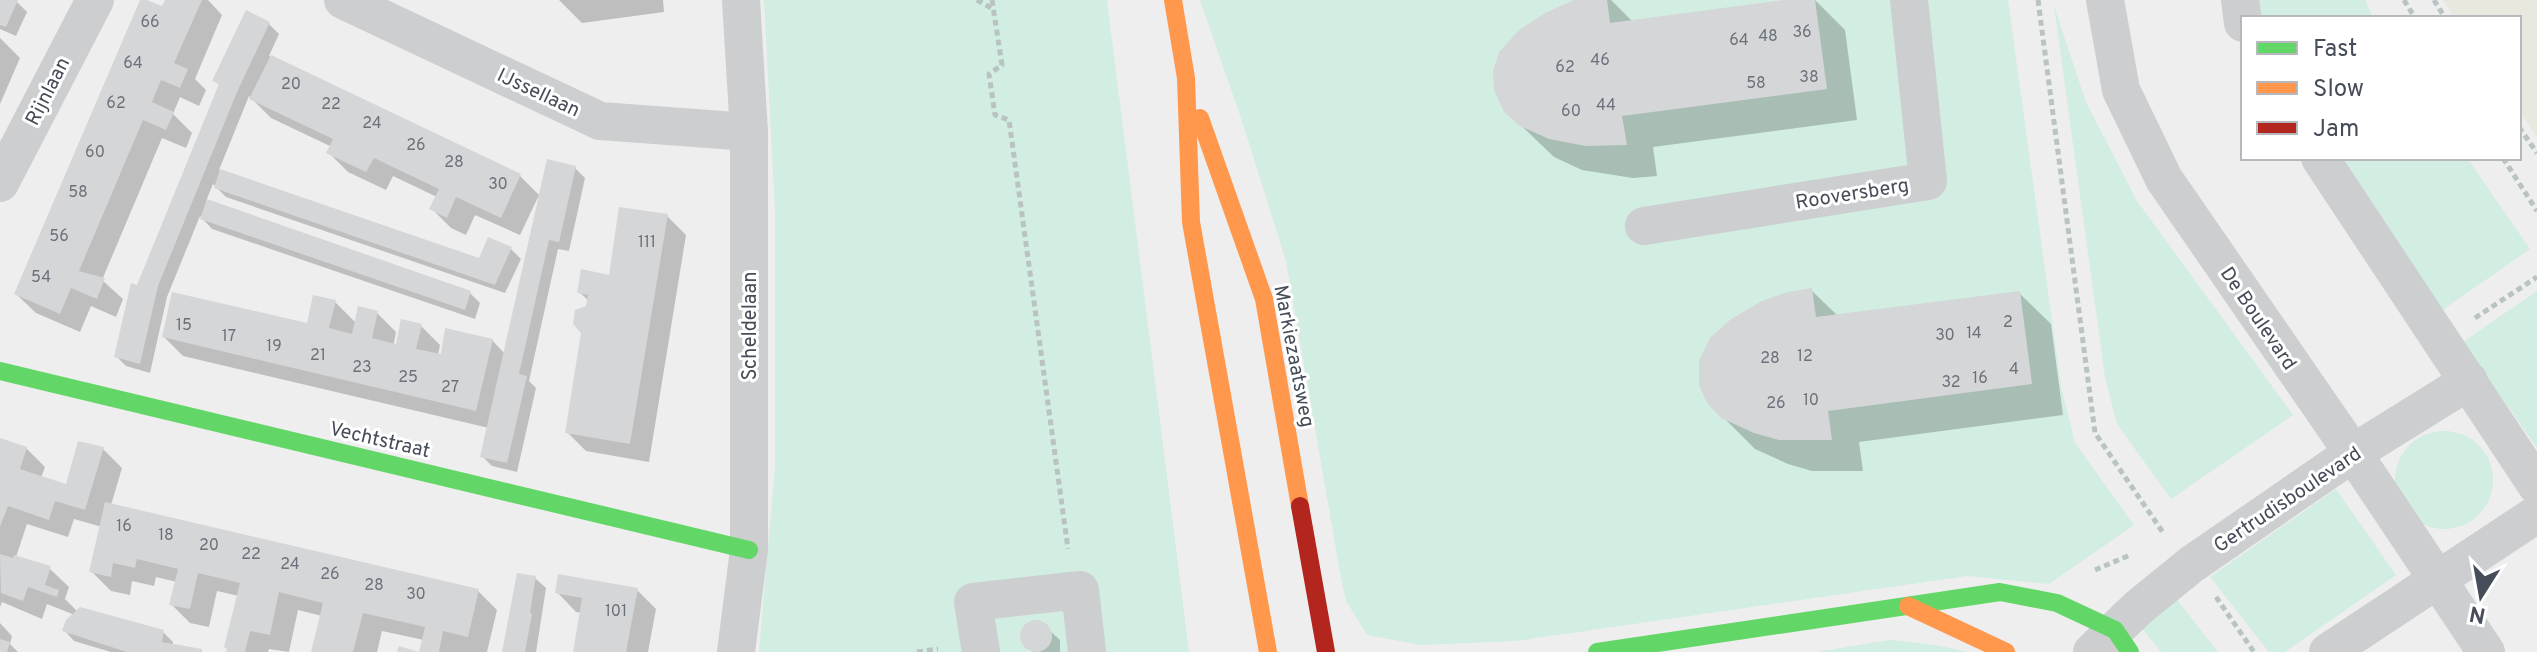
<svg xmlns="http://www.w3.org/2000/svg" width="2537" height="652" viewBox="0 0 2537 652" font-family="Overpass,sans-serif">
<rect width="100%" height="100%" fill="#eee"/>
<g fill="#d2ede1">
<path d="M764,0H1107L1189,652H759L775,466V212Z"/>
<path d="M1200,0H2008L2061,386L2075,443L2134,525L2049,584L1967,576L1515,641L1421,645L1367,635L1346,601L1341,578L1286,261L1242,121Z"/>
<path d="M2250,0H2365L2373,18H2256Z"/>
<path d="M2054,6L2086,102L2137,201L2293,415L2171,499L2117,424L2105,377Z"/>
<path d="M2335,158H2467L2530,249L2441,311Z"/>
<path d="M2537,291V448L2463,342Z"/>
<circle cx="2444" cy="480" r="49"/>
<path d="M2336,489L2396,575L2285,652H2269L2210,577Z"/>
<path d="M2177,600L2218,652H2161L2140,626Z"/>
<path d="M1890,640L1935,645L1969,652H1816Z"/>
</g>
<path fill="#e8e8df" d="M2443,0H2537V137L2519,111V18H2455Z"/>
<g fill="#0003">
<path d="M0,0L17,2L27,12L16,36L0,29Z"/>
<path d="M142,0L163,9L167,0H208L222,15L195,79L206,90L199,106L180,97L173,114L192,133L186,148L162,138L102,280L123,299L116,317L91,306L80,332L36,313L16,294Z"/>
<path d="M559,0H663L664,12L582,23Z"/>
<path d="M1588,0H1611L1633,22L1815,0L1845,30L1857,120L1653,147L1657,176L1633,178L1582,170L1554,157L1509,114Z"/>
<path d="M246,13L269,24L279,34L269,56L520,176L539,195L520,235L475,215L466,235L451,228L432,209L437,197L393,176L386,190L348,172L329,153L332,147L271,118L249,96L219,170L480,261L511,249L521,259L505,293L226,197L213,184L206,201L470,293L480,303L475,319L212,229L200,216L167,297L150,373L126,366L116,356L139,287L220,86L215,80Z"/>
<path d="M0,38L20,58L0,104Z"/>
<path d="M575,168L585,178L569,251L558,249L529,381L536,388L517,472L492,466L482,456L489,428L183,356L164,337L308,326L335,302L356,323L377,313L396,332L393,348L421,326L440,345L438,355L492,340L505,354Z"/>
<path d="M667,216L686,235L649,462L586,451L567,432L589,301L579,292L610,277Z"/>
<path d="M1811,290L1838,316L2019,293L2051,324L2063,415L1859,442L1863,471H1812L1788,464L1755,449L1723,417Z"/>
<path d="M0,440L26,448L45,467L41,478L67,486L103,449L122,468L111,505L478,591L497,610L487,652H421L424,640L382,631L377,652H313L322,616L298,610L289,652L269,649L268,652H227L239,596L217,591L209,627L190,623L171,604L177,582L156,577L154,586L132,581L130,595L111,591L92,572L102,527L74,519L68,537L27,524L16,557L49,568L69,587L65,599L78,612L163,632L173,642V646L202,652H111L74,641L64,630L75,615L47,604L42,619L2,602L0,607Z"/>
<path d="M535,578L546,588L536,652H504Z"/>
<path d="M637,590L656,609L648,652H575L582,613L576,612L557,592Z"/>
<path d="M1040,622L1060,640V652H1033L1024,643L1022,632L1029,623Z"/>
<path d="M0,623L12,636L10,644L18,652H0Z"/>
</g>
<g fill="#d5d6d8">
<path d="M0,0H18L6,27L0,25Z"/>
<path d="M140,0H147L162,6L165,0H202L174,63L188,69L180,88L161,80L152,102L174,112L166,130L143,120L79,271L105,278L97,299L71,288L60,314L14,294Z"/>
<path d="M1574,0H1607L1610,23L1784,0H1815L1827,89L1622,116L1627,145L1586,146L1549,139L1520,126L1504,112L1494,90L1493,71L1499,52L1519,30L1545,13Z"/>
<path d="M246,10L270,22L237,92L158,286L140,364L114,357L131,283L137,285L219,84L212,81Z"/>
<path d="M271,55L521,174L501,218L456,197L447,218L429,209L439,189L374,158L366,172L326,153L333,139L249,99Z"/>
<path d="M547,159L576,166L559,242L549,240L519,374L527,376L507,463L480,457Z"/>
<path d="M220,169L479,258L488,237L512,247L495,285L214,188Z"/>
<path d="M207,199L471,291L465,310L200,219Z"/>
<path d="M619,207L668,214L630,444L565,433L581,333L573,324L575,310L586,306L588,295L577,293L581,269L609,275Z"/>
<path d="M1812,288L1816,317L2020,291L2032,384L1828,411L1832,440H1779L1754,433L1721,418L1707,403L1699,385V361L1710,338L1731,319L1762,301L1788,292Z"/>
<path d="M172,292L307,323L313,295L336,300L329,328L352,334L358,306L378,311L372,338L396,344L401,319L422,324L416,349L441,354L445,328L493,339L476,411L162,337Z"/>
<path d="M0,438L27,447L20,469L66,484L78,441L104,447L85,510L55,501L49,520L8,506L0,527Z"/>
<path d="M105,502L479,589L468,637L443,631L439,652H397L399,646L419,652L425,627L363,613L353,652H311L323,603L279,592L270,635L250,631L245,652H226L227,649L224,647L240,583L198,573L190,609L169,605L178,569L137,559L135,568L113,563L111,577L89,572Z"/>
<path d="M0,554L13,558L14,555L51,566L45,585L59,590L57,597L28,587L23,601L1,593Z"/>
<path d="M517,573L536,576L530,612L532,614L525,652H502Z"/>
<path d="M558,574L638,588L626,652H573L582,598L555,593Z"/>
<path d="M80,607L164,630L162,642L202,649V652H127L62,631L66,620Z"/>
<circle cx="1036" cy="636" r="16"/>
<path d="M0,639L10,642L7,652H0Z"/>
</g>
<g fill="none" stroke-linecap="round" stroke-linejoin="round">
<g stroke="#b8c3c2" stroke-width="5" stroke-dasharray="6 4" stroke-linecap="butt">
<path d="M977,0L993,9"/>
<path d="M992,0L1002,65L989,74L995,115L1009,120L1068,549"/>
<path d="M2038,0L2095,433L2164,534"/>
<path d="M2404,0L2415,18"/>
<path d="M2434,0L2445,18"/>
<path d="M2519,127L2537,153"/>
<path d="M2503,158L2537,211"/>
<path d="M2475,318L2537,277"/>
<path d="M2095,570L2130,555"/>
<path d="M2216,597L2254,652"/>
<path d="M917,652L938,649"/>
</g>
<g stroke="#ccced0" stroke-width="38">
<path d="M343,0L600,121L749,132"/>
<path d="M2105,0L2121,90L2164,179L2353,453L2486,652"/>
<path d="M2240,0L2243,23"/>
<path d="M2320,158L2537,486"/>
<path d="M0,183L95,0"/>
<path d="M1644,226L1928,181L1909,0"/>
<path d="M736,652L749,550V132L741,0"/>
<path d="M981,652L973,602L1080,590L1087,652"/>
<path d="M2092,652L2139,607L2192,564L2353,453L2469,381"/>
<path d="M2328,652L2537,514"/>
</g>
<g stroke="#63d668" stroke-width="18">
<path d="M0,371L749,550"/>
<path d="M1597,652L2000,592L2057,603L2115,630L2130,652"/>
</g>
<g stroke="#ff974d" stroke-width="18">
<path d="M1173,0L1186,78L1191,222L1268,652"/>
<path d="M1200,118L1264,299L1300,506"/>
<path d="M1908,606L2006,652"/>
</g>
<path stroke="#b3261e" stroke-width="18" d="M1300,506L1326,652"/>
</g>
<g text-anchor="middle" stroke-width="6" stroke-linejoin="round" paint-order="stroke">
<g font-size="16" fill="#6b717a">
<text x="150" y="27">66</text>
<text x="1802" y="37">36</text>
<text x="1768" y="41">48</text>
<text x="1739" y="45">64</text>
<text x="1600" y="65">46</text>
<text x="133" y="68">64</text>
<text x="1565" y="72">62</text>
<text x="1809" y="82">38</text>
<text x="1756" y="88">58</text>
<text x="291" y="89">20</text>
<text x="116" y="108">62</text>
<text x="331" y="109">22</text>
<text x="1606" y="110">44</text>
<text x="1571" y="116">60</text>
<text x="372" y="128">24</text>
<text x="416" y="150">26</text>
<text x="95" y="157">60</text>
<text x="454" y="167">28</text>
<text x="498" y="189">30</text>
<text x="78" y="197">58</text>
<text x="59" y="241">56</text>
<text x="647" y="247">111</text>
<text x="41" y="282">54</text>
<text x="2008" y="327">2</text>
<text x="184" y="330">15</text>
<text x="1974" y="338">14</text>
<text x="1945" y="340">30</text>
<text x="229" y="341">17</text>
<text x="274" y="351">19</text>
<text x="318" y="360">21</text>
<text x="1805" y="361">12</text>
<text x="1770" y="363">28</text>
<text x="362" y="372">23</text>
<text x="2014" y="374">4</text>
<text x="408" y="382">25</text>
<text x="1980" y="383">16</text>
<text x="1951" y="387">32</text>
<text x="450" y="392">27</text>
<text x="1811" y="405">10</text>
<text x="1776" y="408">26</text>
<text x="124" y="531">16</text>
<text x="166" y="540">18</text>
<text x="209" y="550">20</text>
<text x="251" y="559">22</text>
<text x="290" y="569">24</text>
<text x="330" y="579">26</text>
<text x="374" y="590">28</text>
<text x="416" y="599">30</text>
<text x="616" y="616">101</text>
</g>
<g font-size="20" fill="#464d59" stroke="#fff">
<text transform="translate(47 91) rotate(-63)" y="7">Rijnlaan</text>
<text transform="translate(539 92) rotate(25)" y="7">IJssellaan</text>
<text transform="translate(1852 193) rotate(-9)" y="7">Rooversberg</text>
<text transform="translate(2259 318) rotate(56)" y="7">De Boulevard</text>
<text transform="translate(749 326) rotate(-90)" y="7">Scheldelaan</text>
<text transform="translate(1295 356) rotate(79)" y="7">Markiezaatsweg</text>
<text transform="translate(380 439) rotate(13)" y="7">Vechtstraat</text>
<text transform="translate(2287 499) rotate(-34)" y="7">Gertrudisboulevard</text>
</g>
</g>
<rect x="2241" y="16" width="280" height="144" fill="#ffffff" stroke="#b5b8bd" stroke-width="2"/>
<rect x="2257" y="42" width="40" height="12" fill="#63d668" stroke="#b5b8bd" stroke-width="2"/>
<text x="2313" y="56" font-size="24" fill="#464d59">Fast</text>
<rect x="2257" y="82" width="40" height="12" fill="#ff974d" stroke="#b5b8bd" stroke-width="2"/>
<text x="2313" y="96" font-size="24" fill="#464d59">Slow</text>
<rect x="2257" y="122" width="40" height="12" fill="#b3261e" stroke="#b5b8bd" stroke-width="2"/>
<text x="2313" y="136" font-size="24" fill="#464d59">Jam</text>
<g transform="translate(2481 596) rotate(191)" stroke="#ffffff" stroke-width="6" paint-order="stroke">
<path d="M0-6L14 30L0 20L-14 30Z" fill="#464d59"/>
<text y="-12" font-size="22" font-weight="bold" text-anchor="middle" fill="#464d59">N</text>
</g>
</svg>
